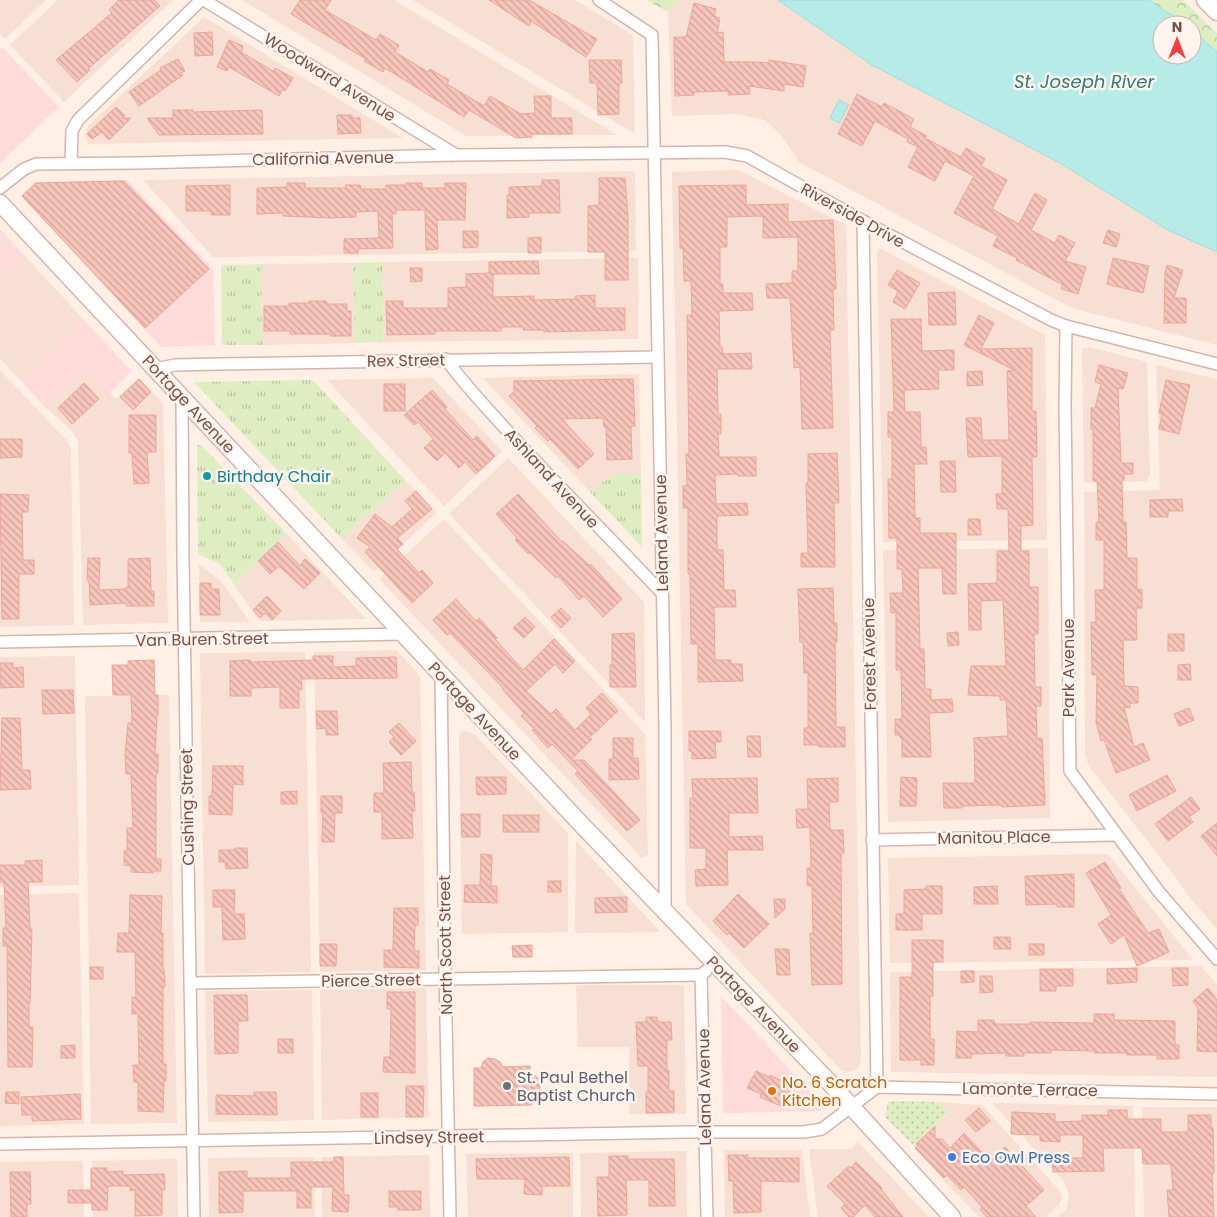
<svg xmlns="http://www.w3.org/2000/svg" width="1217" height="1217" viewBox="0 0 1217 1217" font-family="Poppins,sans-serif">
<defs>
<pattern id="grass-tufts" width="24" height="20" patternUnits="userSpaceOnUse" patternTransform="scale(1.25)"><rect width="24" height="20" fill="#deeec2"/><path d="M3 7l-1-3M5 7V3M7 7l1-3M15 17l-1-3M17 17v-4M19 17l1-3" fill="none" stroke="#b9c39f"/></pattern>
<pattern id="forest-crowns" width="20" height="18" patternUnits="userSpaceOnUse" patternTransform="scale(1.25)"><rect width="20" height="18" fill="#deeec2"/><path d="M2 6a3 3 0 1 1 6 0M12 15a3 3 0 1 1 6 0" fill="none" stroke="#b9c39f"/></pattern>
<pattern id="garden-dots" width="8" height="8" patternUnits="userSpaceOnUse" patternTransform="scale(1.25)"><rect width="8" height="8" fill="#deeec2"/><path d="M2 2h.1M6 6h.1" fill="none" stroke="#b9c39f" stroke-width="1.8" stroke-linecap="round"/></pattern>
<pattern id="building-back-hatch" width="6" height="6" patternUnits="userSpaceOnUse" patternTransform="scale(1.25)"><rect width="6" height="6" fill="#f7c5ba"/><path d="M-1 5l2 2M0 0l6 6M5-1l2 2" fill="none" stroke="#cda299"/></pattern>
</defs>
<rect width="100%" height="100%" fill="#ffefe5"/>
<g fill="#f7dfd3">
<path d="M0,0H46L5,39L0,33Z"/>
<path d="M58,0H173L64,102L10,45Z"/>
<path d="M242,0H394L617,135L466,136Z"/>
<path d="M413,0H575L631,34L633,37L635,134Z"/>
<path d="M680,0H778L794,11L1060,163L1168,230L1217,252V345L1075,309L1051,297L799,162L781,135L765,120L736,114L672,116L668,12Z"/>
<path d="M204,17L403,138L88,144L85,135L88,126Z"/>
<path d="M738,170L846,225L861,1061L858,1068L854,1071L850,1072L842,1071L686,904L672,172Z"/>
<path d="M635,171L636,251L213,257L143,180Z"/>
<path d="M879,248L1045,335L1047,540L883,542L877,251Z"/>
<path d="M24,255L85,321L21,381L0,359V277Z"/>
<path d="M638,258V339L384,342L383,262Z"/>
<path d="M353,263L355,343L262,345L261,264Z"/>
<path d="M1089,347L1147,362L1150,476L1147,481L1084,483L1082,348Z"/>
<path d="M1156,365L1217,379V929L1190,898L1174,875L1088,765L1085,753L1084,492L1160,490Z"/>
<path d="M87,367L116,399L139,378L163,403L168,623L83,625L78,440L71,430L44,406Z"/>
<path d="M0,370L69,443L71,450L74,625L0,627Z"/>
<path d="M639,374L641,474H614L590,492L483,378Z"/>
<path d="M433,378L502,451L444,506L327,380Z"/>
<path d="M508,458L644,602L645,722L449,514Z"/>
<path d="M406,481L437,512L374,572L341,538Z"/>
<path d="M444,519L645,734L648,855L642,858L379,579Z"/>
<path d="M286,533L366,619L260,621L234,585Z"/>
<path d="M1048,548L1050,818L888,822L883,550Z"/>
<path d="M199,564L221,581L250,622H200Z"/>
<path d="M396,650L420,676L426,970L320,972L314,652Z"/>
<path d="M305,652L311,972L205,974L200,653Z"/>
<path d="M75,656L79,885L0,887V657Z"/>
<path d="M169,695L177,1123L91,1124L85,696Z"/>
<path d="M466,731L473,733L568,833V932L462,934L459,736L461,732Z"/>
<path d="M576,841L660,932L575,933Z"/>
<path d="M1108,854L1193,960L890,963L888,858Z"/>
<path d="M79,893L84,1124L0,1126V895Z"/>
<path d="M1201,966L1217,985V1077L891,1072L890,972Z"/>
<path d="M576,985H684L686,1114H629V1047H578Z"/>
<path d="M426,988L429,1117L322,1120L320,990Z"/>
<path d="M312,990L314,1120L208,1122L205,991Z"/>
<path d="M936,1102L982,1105L1060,1191L1062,1199L1058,1206L1046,1217H979L943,1180L980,1144L964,1127L928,1162L913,1145L949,1113Z"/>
<path d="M992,1103L1133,1106L1135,1217H1058L1066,1210L1069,1195L1064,1181Z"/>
<path d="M1142,1107H1217V1217H1144Z"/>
<path d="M858,1142L929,1217H818L809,1149H852Z"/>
<path d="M724,1150H802L810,1217H725Z"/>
<path d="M686,1151L687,1217H581L580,1153Z"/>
<path d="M573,1153V1217H468L466,1154Z"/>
<path d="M429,1155L430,1217H322L321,1157Z"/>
<path d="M314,1157L315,1217H209L208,1158Z"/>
<path d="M177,1159L178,1217H93L92,1161Z"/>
<path d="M83,1161L84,1217H0V1162Z"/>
</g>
<g fill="#ffdcd9">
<path d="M2,47L59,107L0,163V49Z"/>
<path d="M127,180L213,269L215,345L161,347L21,196L35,182Z"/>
<path d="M0,229L24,255L0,277Z"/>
<path d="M85,321L131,371L110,393L87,367L44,406L21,381Z"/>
<path d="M721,996L822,1104L820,1111L723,1113Z"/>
<path d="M964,1127L980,1144L943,1180L928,1162Z"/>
</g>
<g fill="url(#grass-tufts)">
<path d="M383,262L384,342L355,343L353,263Z"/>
<path d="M261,264L262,345H222L221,265Z"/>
<path d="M313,380L406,481L341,538L194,382Z"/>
<path d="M197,445H201L286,533L234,585L220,564L198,554Z"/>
<path d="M614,474H641L642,547L590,492Z"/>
</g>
<g fill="url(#forest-crowns)">
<path d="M646,0H680L668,12Z"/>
<path d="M1149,0H1183L1217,33V52L1192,30V25H1186Z"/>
</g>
<path fill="url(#garden-dots)" d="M899,1101L936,1102L949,1112L913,1145L885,1117L888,1102Z"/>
<g fill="#b7ebe7" stroke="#9cded9">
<path d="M778,0H1149L1186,25H1162V55H1192V30L1217,52V252L1168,230L1060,163L872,65Z"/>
<path d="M839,100L849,105L839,123L830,118Z"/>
</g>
<g fill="url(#building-back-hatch)" stroke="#eca698">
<path d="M119,0H155L160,6L88,69L90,70L77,82L56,60L112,13L109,10Z"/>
<path d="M300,0H331L325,10L376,40L380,34L399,45L395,52L428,72L430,69L449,80L447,84L484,106L490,96L521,114L535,113L534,96H551V118H572V134H532V137L516,138L469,110L464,117L385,68L383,72L364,61L366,59L291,14Z"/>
<path d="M489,0H529L597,39L586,57L531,21L529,26Z"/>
<path d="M694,3L716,9L714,16L720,18L717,33L723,32L724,62H757L769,63V60L806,66L803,87L784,84V91L749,86L750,94L728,95V91L694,92V95L675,96L674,37H686Z"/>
<path d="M212,32L213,55L195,56L194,33Z"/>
<path d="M229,40L243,46L241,52L273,71L275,68L293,78L285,91L283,89L279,96L229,67L227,71L217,67Z"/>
<path d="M178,59L185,71L181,73L183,75L139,106L129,92L161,70L160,68Z"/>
<path d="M589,60H621L622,83H619V114L598,115L597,83H590Z"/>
<path d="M857,94L882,107L884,103L914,119L910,127L927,136L925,138L961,157L966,148L985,159L981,166L1007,180L992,209L1019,224L1035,193L1047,200L1031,230L1055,243L1059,235L1075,243L1065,261L1086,267L1078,294L1061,289L1063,285L1016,260L1017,258L993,246L998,236L954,213L974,176L945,161L935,181L908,167L918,147L907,142L908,139L875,121L862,146L838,134Z"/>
<path d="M116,107L125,116L121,118H131L109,140L102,132L92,139L87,134Z"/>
<path d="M173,110H193V112L262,110L263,134L159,135L147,118H173Z"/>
<path d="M337,115H352V118H360L361,133L338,134Z"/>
<path d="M599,178H625L628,217V280H605V252H588V206L599,205Z"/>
<path d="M542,180H559L560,213H529V217L507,218V195H509V187L542,186Z"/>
<path d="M124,181L209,269L145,328L22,196L36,183Z"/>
<path d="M287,183H305V188H346L345,185H360L361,189H386V185H406V183H422V188H445V183H466L465,220H437L438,249L426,250L425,210H396V214H392L393,248L358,249V253H344V239L379,238L378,211L356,212V217L331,218L283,216V213L257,214V188L287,187Z"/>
<path d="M230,185V215H211V211H186V186Z"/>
<path d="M746,185V205L788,204V222L833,220L836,289H833L834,330H830L833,428L802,429L800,367L794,368L790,298H767L766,284L792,283V271H798V237L763,238V216L727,217V247H720V284H723V293H752L753,310L719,311L720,347H722L723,354L751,353L752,369H717L718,414H721V434H718L719,457H756V476H738V474L715,475L716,504L747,503L748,515L717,516V550H723L724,590H735L736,607H714L715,660H731V664H742L743,681L698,682V644H691L690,574H688V508H683V486H687L686,454H689L687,315H692L691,281H684L683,248H680L679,186Z"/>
<path d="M1108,230L1120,234L1116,247L1103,243Z"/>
<path d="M463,231H478V247L463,248Z"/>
<path d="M541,237V253H528V238Z"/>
<path d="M1113,258L1149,266L1143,293L1107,284Z"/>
<path d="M538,261L539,274H493V297L534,296V300L576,299L575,296L595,295V308H625V330L544,332V330H523V327H501V331H435V334L387,335L386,301H403V308H448V288L466,287V274L489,273V262Z"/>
<path d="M1167,265L1183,270L1174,298H1186V323H1164L1165,273Z"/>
<path d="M410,268H422V281L411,282Z"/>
<path d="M897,270L920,283L905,309L893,302L898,291L888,285Z"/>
<path d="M955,292L956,325H929L928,293Z"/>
<path d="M309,301H326L327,304H347V311H351V336H330V334H290V331H264V306H289V303H309Z"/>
<path d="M979,315L994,323L981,349L1032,348V411H1036L1037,457H1032L1033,525L1021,526V551H1029V587H1038V634H1034L1035,687H1041V706H1036L1037,739L1042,738L1045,805L1002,807V805L962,806V808H944L943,783H975L974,738L1008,736L1006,700H1000V696L968,695L971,666H1006L1003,600L981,601V630H969L968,584L997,583V551H1009L1008,509H997L996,494H1002V456L968,457L966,418H981L982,440H1009L1007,371L1014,370L964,345Z"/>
<path d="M891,319H921L922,351L954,350V370H938L939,389L904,390L905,412H920L921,447H926L927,464H914L915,518H920V533H956V594H943L942,568H918L920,649H924L925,689H931V700L952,699L953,712L929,713L931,757H902V738H900V735H895V719H902L901,670H896V612L891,613L890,593H903L902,569H897V538H889L888,479H892V437H888V412H894Z"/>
<path d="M1099,365L1128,373L1123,389L1118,388L1121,463H1133V474H1124V480H1122L1123,522H1126L1127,558H1137V590L1142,589V608H1136L1137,640H1123L1124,686L1138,687V703H1130V708L1124,707L1134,747L1143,743L1150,760L1116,773L1104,740L1101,741L1096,722L1097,675H1092L1091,622H1096L1095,590H1104V540H1096V522H1099L1097,481H1093V429H1091V408H1095L1101,384L1095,382Z"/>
<path d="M982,371L983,385L967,386V372Z"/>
<path d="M139,379L151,392L133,410L120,397Z"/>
<path d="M633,379L635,426H631L632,459L607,460L606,427H604L603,418L562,419L594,454L578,469L550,439L548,441L535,428L537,426L509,396L514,392V381Z"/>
<path d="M1166,380L1190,385L1179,434L1159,429L1162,414L1159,413Z"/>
<path d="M84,383L99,399L72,424L58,408Z"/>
<rect x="384" y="384" width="21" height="27"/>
<path d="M432,390L447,407L445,409L473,440L477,436L495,456L476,474L465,462L459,468L445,453L437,461L424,448L433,439L418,422L414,425L404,415Z"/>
<path d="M129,415H156V452H147L149,483L134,484L132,453H129Z"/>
<path d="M0,439H22V457L0,458Z"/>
<path d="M837,453L839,503H834L835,567H801V553H808L806,483H808V454Z"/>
<path d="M940,461H955L956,492H941Z"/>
<path d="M416,491L432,509L397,538L403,544L397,549L419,573L422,570L433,583L412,603L365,552L370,547L357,538L375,514L392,527L412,509L405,501Z"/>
<path d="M0,494L29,495L28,512H22L23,560H34V574H19V619H2Z"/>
<path d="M518,494L562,542L563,541L590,566L591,564L622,599L603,617L584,596L579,600L558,576L556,578L529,552L528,554L515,540L517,538L496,514Z"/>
<path d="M1182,499L1183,511H1168V517H1150V500Z"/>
<path d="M968,519H980L981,535H968Z"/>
<path d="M278,542L300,566L305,559L320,573L304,589L279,566L270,574L258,561Z"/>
<path d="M88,558H100L99,590L126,589V587H128V559L150,558L151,591H154V606H126V603L90,605L89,580H87Z"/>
<path d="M200,583H211V589H219L220,615H200Z"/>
<path d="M833,588L834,623H837V642H835L836,727H845V747H819V745H804V728H808V673H804L803,642H800L798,589Z"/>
<path d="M267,596L281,611L272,620L265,613L260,618L253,610Z"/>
<path d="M456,599L476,621L479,618L497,638L495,639L523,670L554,639L575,661L563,673L555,664L526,691L551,714L556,709L575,730L591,714L586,708L602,693L618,711L588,739H592L571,760H584L640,820L627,831L575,774L578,771L552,744L548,748L532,730L534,729L521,716L524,713L502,689L503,688L450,633L447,635L433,620Z"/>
<path d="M561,608L571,618L561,628L551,617Z"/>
<path d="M525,617L535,627L524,638L513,628Z"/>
<path d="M958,632L959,645L948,646L947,633Z"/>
<path d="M634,633L636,687H610V665H612V634Z"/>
<rect x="1168" y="634" width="16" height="17"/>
<path d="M313,656H333V667L356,666V658L396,657L397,678L301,679L302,689L299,690V708H280V687L251,688V696H230V661L250,660L251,662L313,660Z"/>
<path d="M154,660L155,695H158V715H157L155,754H158V773L156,774V859H161V871H153V873L131,872V866L124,865V851H127V828H133L131,774H126L125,755L128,723H132L131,695H113L112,665H128V661Z"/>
<path d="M0,663H13V668L23,667L24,687L0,688Z"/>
<path d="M1190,664L1191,680H1178V665Z"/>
<path d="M42,690H73L74,713L43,714Z"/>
<path d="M1189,708L1194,720L1179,726L1174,714Z"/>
<path d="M316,711H337L338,735H326V728L317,729Z"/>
<path d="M2,718H20L22,770H30L31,789L0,790Z"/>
<path d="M399,723L416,741L401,755L389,742L394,737L389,732Z"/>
<path d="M689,731H721V742H715L716,758L692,759V751H689Z"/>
<path d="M747,736H760L761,757H748Z"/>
<path d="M613,738H633V758H638L639,779L609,780V759H613Z"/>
<path d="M411,762L412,792H414L415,811H412L413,838L382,839V812H374V793H384L383,763Z"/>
<path d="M213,766H243V785L233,784L232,815L209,814V796H212Z"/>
<path d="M1167,775L1176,791L1137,811L1129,795Z"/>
<path d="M476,777H506V794L477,795Z"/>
<path d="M901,777L917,778L916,806H900Z"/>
<path d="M757,778L758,813H729V837L762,836L763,850H727L728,885L696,886L695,870L706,869V848H690V798H693L692,779Z"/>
<path d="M838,778V802H829L830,830H843L844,853L841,854L842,984L812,985L810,933H813L812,886H807V868H811L810,827L797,828L796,809H808L807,779Z"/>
<path d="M297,791V804H281V792Z"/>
<path d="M321,796H342V813H335L334,842H322L323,813H321Z"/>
<path d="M1191,797L1200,809L1189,817L1193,822L1168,841L1155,824Z"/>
<path d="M461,814H480V837H462Z"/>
<rect x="503" y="815" width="36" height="17"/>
<path d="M1217,823V856L1201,836Z"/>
<path d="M235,848H247L248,868L226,869L225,862H219V850H235Z"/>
<path d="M481,854L492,855L491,886H497V903L464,902L465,885H480Z"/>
<path d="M42,860V882H28L30,929H32L30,1003H29V1027H33L32,1067H8L7,946H3V928H6L4,882H0V865H25V861Z"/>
<path d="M1105,862L1121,888L1119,889L1148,933L1159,929L1169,952L1137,966L1124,935L1111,944L1098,924L1111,915L1086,873Z"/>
<path d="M1074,874V907H1057V904L1026,905L1025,876Z"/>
<rect x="548" y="881" width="13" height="11"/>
<path d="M926,886H942V914H922V930H896V914H904V890L926,889Z"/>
<path d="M997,886L998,904H974V887Z"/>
<path d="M213,890H235L234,914H244L245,939L223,940L222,907H213Z"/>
<path d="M738,894L769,924L744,948L729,933L727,935L713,921Z"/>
<path d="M130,895L162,896L161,933H163V969H164L165,987H163V1064H166V1081H164L163,1112L138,1111V1082H134L133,1065H139L138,1014H132V997H136L135,952H117L118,933H129Z"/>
<path d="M627,897V912L595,913V898Z"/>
<path d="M774,899H785V909L775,918Z"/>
<path d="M394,908H418V925H415L414,950L419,951V968L384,967V950H393Z"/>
<path d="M994,937H1010L1011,949H994Z"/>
<path d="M912,940H943V962H933V996H930V1039H934V1065H921V1060H900V977H912Z"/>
<path d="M320,944H337L336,966H320Z"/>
<rect x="1029" y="944" width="15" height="11"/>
<path d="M532,945V957H513L512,946Z"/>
<path d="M775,949H789L790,975H777Z"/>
<rect x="90" y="967" width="13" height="12"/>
<path d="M1137,968V982L1107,984V969Z"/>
<path d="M1172,968H1188V985L1173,986Z"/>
<path d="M1040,969H1073V986H1056V991H1040Z"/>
<path d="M961,971H974V982L961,983Z"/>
<path d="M980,976H992L993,992L980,993Z"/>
<path d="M1208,988L1217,1000V1052L1197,1051L1198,1008L1193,1001Z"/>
<path d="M387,992H415V1073L383,1072L384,1057H390L391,1009H387Z"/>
<path d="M214,995H247L248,1021H238V1053L215,1054Z"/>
<path d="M1094,1014H1114V1020L1175,1021V1045H1179V1059H1157V1055H1127V1053H1094V1051L1051,1050V1053H1024V1056H1006V1053L972,1054L971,1058H956L957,1031L978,1032V1020H994L995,1024H1030V1022L1094,1023Z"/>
<path d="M646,1017H657L658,1022H671L672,1040H667V1070H669V1091H674V1112L646,1113V1092H648V1066H638L636,1022H646Z"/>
<rect x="278" y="1039" width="15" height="14"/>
<path d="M75,1045V1058H61V1046Z"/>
<path d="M488,1058L495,1059L500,1062L503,1067L530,1066V1072L539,1079L540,1094L531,1105L474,1106V1068H481L483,1062Z"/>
<path d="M756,1071L769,1077L770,1075L792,1086L783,1107L760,1097L761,1094L747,1088Z"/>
<path d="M406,1086H424L423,1117H406Z"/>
<path d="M6,1092H19V1104L5,1103Z"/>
<path d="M254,1092H276L277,1115L216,1114V1095L254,1096Z"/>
<rect x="361" y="1093" width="17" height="24"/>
<path d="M80,1094L81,1119L32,1121V1115H22L21,1097Z"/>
<path d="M979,1108L990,1121L976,1132L965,1120Z"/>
<path d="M1108,1110H1127V1119H1161V1132H1188V1115H1211V1128H1213L1214,1173H1212L1214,1217H1169L1167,1190H1173L1171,1164H1143L1142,1148H1103L1104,1171L1053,1172L1052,1158H1083V1135H1060V1142L1040,1141V1135L1011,1134L1012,1112L1055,1114V1122L1082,1121V1115H1108Z"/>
<path d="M935,1126V1139H942L950,1148L964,1133L990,1161L1005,1147L1044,1190L1026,1206L1036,1217H987L980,1210L982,1207L964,1187L961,1190L947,1175L944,1178L915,1148L918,1146L916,1144Z"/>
<path d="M728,1155H748V1158H799V1182L761,1181V1212L734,1213L733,1181H729Z"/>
<path d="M609,1156H628V1159H674L675,1206H649V1180H626L627,1215L598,1216L597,1177H609Z"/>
<path d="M334,1157H343L344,1195H349L348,1212L332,1211L333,1187H311V1208H297V1191H243V1212L219,1213V1172L247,1171V1178H291V1162H334Z"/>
<path d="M569,1157L570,1186H542V1195L524,1194L525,1179H477L476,1159Z"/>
<path d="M856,1162L882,1188L881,1189L903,1217H875L865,1205L853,1217H849L841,1208L845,1204L827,1186L849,1166L851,1168Z"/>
<path d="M91,1168H107V1172L123,1171V1175L164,1174L165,1190H162V1215L135,1216V1190L130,1191V1186H108L107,1210H92V1203H68V1190H91Z"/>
<path d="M10,1172H30L31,1204H27V1217H11Z"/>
<path d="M389,1191H421V1210H398V1207H389Z"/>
</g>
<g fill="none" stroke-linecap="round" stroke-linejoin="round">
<defs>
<g id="street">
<path d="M204,0L456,155"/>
<path d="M599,0L652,35L665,727V913"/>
<path d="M71,163L72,131L78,120L201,0"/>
<path d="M0,188L24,169L36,164L138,163L456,155L725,152L747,156L863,221L1051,320L1066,326L1217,364"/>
<path d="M863,221L877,1087"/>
<path d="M1066,326L1065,406L1070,771L1159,892L1217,959"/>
<path d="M446,359C465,386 489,410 511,435C560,488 612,540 662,593"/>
<path d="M155,369L175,365L218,364L658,357"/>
<path d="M182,396L183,558L194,1217"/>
<path d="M0,642L404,634"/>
<path d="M441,673L445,971L450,1217"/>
<path d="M872,840L1116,835"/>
<path d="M706,971L701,975L707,1217"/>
<path d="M190,983L701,975"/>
<path d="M0,1144L688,1132H804L822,1129L877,1087L1217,1094"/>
</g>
<g id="secondary">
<path d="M1205,0L1217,12"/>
<path d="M0,203L581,824L829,1082L952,1217"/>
</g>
</defs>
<use href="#street" stroke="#d5b5ac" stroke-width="14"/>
<use href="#secondary" stroke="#dab6ac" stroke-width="19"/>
<use href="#street" stroke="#fff" stroke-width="11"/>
<use href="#secondary" stroke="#fff" stroke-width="16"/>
</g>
<circle fill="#0f9aa8" stroke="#fff5ee" stroke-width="2" cx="207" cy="476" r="5"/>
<circle fill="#6b7280" stroke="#fff5ee" stroke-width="2" cx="507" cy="1086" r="5"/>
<circle fill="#e8710a" stroke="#fff5ee" stroke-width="2" cx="772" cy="1091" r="5"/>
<circle fill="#3f7fe0" stroke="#fff5ee" stroke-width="2" cx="952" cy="1157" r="5"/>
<g text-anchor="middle" stroke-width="5" stroke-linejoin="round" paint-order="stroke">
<g font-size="16" fill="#7b4e47" stroke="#fff5ee">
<text transform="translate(330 77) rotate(32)" y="6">Woodward Avenue</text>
<text transform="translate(323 158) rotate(-1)" y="6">California Avenue</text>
<text transform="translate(853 215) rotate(29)" y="6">Riverside Drive</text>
<text transform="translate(406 360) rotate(-1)" y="6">Rex Street</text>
<text transform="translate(189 404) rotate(47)" y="6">Portage Avenue</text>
<text transform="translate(552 478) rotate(47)" y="6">Ashland Avenue</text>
<text transform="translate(661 533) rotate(-91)" y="6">Leland Avenue</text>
<text transform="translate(202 639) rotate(-1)" y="6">Van Buren Street</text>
<text transform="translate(869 654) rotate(-91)" y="6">Forest Avenue</text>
<text transform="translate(1068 668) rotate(-90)" y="6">Park Avenue</text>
<text transform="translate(475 711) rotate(47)" y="6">Portage Avenue</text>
<text transform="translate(187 807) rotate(-91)" y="6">Cushing Street</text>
<text transform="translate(994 837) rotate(-1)" y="6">Manitou Place</text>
<text transform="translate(445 945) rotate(-91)" y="6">North Scott Street</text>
<text transform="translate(371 980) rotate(-1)" y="6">Pierce Street</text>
<text transform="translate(754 1004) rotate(46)" y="6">Portage Avenue</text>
<text transform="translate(704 1087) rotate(-91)" y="6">Leland Avenue</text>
<text transform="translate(1030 1089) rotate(1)" y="6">Lamonte Terrace</text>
<text transform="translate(429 1137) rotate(-1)" y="6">Lindsey Street</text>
</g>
<g font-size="16" fill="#0d838f" stroke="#fff5ee" text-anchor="start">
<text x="217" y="482">Birthday Chair</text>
</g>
<g font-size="16" fill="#5b616d" stroke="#fff5ee" text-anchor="start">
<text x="517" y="1083">St. Paul Bethel<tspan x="517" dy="18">Baptist Church</tspan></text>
</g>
<g font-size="16" fill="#c56008" stroke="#fff5ee" text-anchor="start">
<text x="782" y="1088">No. 6 Scratch<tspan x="782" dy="18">Kitchen</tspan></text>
</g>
<g font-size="16" fill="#366cbe" stroke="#fff5ee" text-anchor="start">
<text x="962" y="1163">Eco Owl Press</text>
</g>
<g font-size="18" font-style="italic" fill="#357b76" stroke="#fff5ee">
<text x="1084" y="88">St. Joseph River</text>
</g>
</g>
<g transform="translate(1177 40)"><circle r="24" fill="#fff5ee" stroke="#cab2ab"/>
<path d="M0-4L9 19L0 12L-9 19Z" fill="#f53e3e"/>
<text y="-8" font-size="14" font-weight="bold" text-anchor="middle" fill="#7b4e47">N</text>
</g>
</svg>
